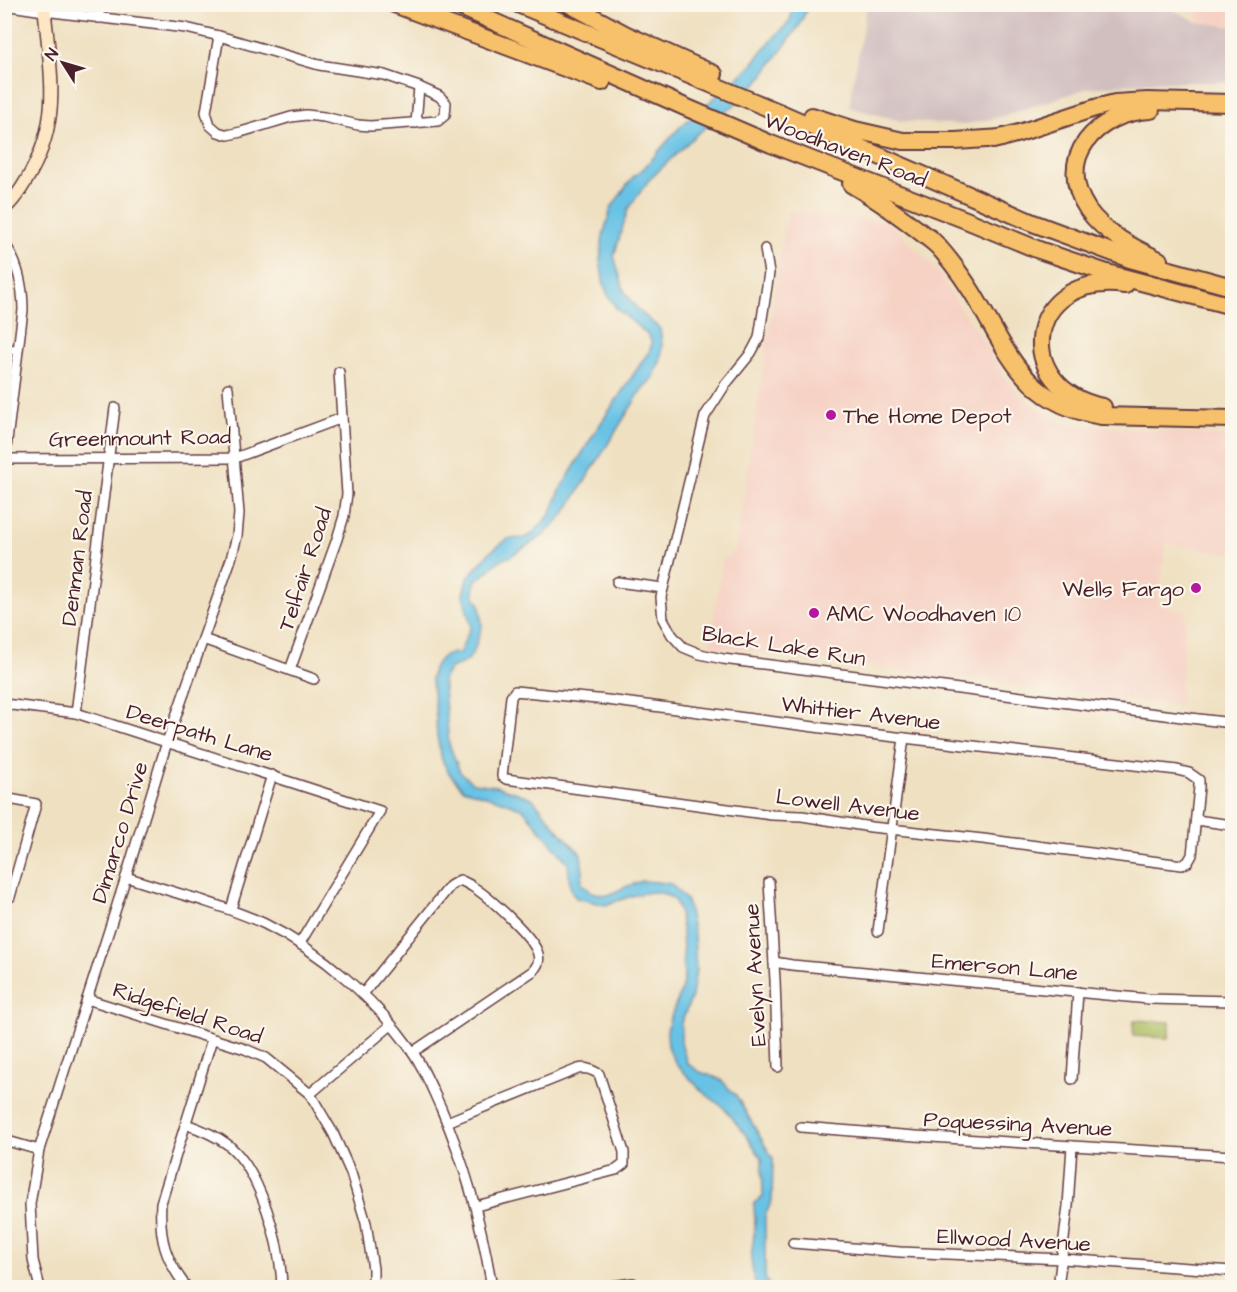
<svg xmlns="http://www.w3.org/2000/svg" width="1237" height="1292" viewBox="0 0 1237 1292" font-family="'Architects Daughter',sans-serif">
<rect width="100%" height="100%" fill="#fbf7ec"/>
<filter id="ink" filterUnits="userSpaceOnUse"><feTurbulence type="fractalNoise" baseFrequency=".0167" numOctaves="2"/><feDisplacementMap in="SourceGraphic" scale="12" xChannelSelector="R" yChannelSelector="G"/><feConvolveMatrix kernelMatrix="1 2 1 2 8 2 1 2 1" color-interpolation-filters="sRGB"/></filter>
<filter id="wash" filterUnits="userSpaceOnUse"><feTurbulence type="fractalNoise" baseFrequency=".008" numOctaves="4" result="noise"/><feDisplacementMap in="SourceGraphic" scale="24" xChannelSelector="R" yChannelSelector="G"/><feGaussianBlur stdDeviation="1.35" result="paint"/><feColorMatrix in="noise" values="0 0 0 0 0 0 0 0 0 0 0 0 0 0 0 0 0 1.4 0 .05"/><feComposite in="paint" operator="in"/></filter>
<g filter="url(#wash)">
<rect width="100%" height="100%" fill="#efe0c1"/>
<g fill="#f6d2c5">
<path d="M1198,5H1232V27L1198,22Z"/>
<path d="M787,211L888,222L932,264L1018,394L1061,423L1224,436L1232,442V554L1166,543L1158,605L1186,612L1179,706L710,646L722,561L736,549Z"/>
</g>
<path fill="#d1bfbf" d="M867,5H1163L1198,22L1232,27V82H1158L1088,88L1000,117L962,125L901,121L849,107Z"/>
<path fill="#acbe61" stroke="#7b6e46" stroke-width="1.5" d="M1134,1020L1170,1022L1169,1038L1133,1036Z"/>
<path fill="#67c2e5" stroke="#587088" stroke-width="1.5" d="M793,5H806L805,13L799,26L759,81L731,108L696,135L648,181L628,209L614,256L624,291L637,309L660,329L662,343L661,359L653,378L642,389L565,513L543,536L509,557L500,560L484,575L475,581L474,595L480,605L482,627L475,648L469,659L461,664L450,668L443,679L449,744L460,772L473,783L496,786L532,798L560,832L581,854L583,872L581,883L592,892L604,895H609L623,888L642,881L657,882L671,884L687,901L694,935L696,969L692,996L681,1023V1043L687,1063L700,1072L720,1079L737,1097L773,1159L772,1200L765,1216V1278L770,1287H757L754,1279L751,1259L755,1226L754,1203L763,1197L762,1159L748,1138L724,1108L703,1092L677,1065L668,1049L667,1030L670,1019L681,991L684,977L682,929L679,911L674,899L662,893L651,892L638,894L605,905L576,898L572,892L570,885L568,863L523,809L502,801L463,789L449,773L442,760L437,736L435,706L431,679L433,668L441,658L452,653L459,654L471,626L463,595L467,579L475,569L490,552L508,539L524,538L531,535L550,515L560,490L595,432L650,350L652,343L648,335L617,309L609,297L604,285L600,261L603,236L611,208L632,178L644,168L680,127L748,69L769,43L790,21Z"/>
</g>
<g filter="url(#ink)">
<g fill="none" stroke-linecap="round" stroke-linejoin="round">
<defs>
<g id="street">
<path d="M4,5L44,11L186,28L219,36"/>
<path d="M99,18V4"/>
<path d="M219,36L319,65L384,75L419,87L439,96L446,103L445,115L438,121L370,126L358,125L324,117L306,115L291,117L241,132L228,135L218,132L210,125L206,112Z"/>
<path d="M416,123L419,87"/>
<path d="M4,242C18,263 23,285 23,310L4,465"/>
<path d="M765,249L769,273L759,338L751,353L725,385L705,416L661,597L663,619L672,635L683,647L700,654L723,659L1124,710L1232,723"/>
<path d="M4,349L17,350"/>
<path d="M4,459L235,458L342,418"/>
<path d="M617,582L663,588"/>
<path d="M203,639L314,679"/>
<path d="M290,670L337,539L344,516L347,494L339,372"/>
<path d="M515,691L607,700L845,731L1177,770L1189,773L1199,780V787L1192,855L1188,862L1182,865L983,839L871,827L802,816L772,815L506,779L502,776L511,697Z"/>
<path d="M4,704L76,713L380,811L300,943"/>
<path d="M76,713L115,408"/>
<path d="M4,798L36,804L10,897"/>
<path d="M1196,820L1232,825"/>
<path d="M126,877C151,885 176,893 201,900C222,907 244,914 265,924C323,953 374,998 412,1051C424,1068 432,1089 441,1108C466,1166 482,1225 492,1288"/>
<path d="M769,882L775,980L778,1067"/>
<path d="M231,909L272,775"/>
<path d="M878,931L904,738"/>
<path d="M774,962L792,965L1149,999L1232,1001"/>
<path d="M363,994L450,886L460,880C464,882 469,884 473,887C489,897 534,937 538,954C540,962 537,966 533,971L413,1052"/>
<path d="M87,999L245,1049L266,1058L310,1094L333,1133L351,1173L366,1223L373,1269V1288"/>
<path d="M1072,1079L1078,992"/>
<path d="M310,1094L391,1025"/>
<path d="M447,1122L578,1069C586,1067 592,1070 599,1074L624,1152V1164L616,1170L476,1206"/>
<path d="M186,1124C200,1129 215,1135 227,1144C261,1170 281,1246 282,1288"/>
<path d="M801,1127L915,1136L1232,1156"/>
<path d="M4,1140L39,1150"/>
<path d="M793,1243L900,1252L1063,1259L1232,1271"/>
<path d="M40,1288L33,1260L30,1204L39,1150L126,877L167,742L231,559L237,536L239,513L228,388"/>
<path d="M187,1288C165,1259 159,1239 161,1203L212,1039"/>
<path d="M597,1288L633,1283L634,1288"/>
<path d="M1058,1288L1068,1206L1072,1146"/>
</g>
<path id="secondary" d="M4,209C16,199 24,185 31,172C63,114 49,66 44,4"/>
<g id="highway">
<path d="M394,4L602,82"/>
<path d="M454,4L685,107L771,144L966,220L1039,250L1107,273L1232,306"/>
<path d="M518,4L783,114L1033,223L1130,259L1232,287"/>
<path d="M569,4L625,34L714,74"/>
<path d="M1151,110C1097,112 1053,158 1088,210C1104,233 1134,248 1159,260"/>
<path d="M812,116L855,130L903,141H955L1002,138"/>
<path d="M993,140L1019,133L1095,108L1115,103L1147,101L1232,103"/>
<path d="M851,184C882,202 910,223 938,246"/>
<path d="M930,238C946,254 960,273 972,292C1009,352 1023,404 1102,416L1232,419"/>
<path d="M1103,407C1010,388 1025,271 1125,285"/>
</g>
</defs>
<use href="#street" stroke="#633c42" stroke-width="12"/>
<use href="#secondary" stroke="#633c42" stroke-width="15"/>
<use href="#highway" stroke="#633c42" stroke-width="20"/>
<use href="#street" stroke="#fff" stroke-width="9"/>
<use href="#secondary" stroke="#fce6c4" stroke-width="12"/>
<use href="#highway" stroke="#f7c06b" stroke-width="16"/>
</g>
</g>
<g fill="#b5179e" stroke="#fbf7ec" stroke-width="2">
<circle cx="831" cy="415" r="6"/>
<circle cx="1196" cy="588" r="6"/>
<circle cx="814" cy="613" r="6"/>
</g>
<g text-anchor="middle" stroke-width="4.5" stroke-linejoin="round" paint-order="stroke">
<g font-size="22" fill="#4a1f2b" stroke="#fbf7ec">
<text transform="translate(846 149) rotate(21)" y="8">Woodhaven Road</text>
<text transform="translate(140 437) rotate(-1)" y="8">Greenmount Road</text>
<text transform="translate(76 558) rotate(-83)" y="8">Denman Road</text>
<text transform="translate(304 569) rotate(-72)" y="8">Telfair Road</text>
<text transform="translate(784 645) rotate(9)" y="8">Black Lake Run</text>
<text transform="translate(861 712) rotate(7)" y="8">Whittier Avenue</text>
<text transform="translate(200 732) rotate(17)" y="8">Deerpath Lane</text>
<text transform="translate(848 804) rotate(7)" y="8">Lowell Avenue</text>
<text transform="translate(119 832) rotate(-73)" y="8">Dimarco Drive</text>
<text transform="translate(1005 966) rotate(5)" y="8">Emerson Lane</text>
<text transform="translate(754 975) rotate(-93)" y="8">Evelyn Avenue</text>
<text transform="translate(188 1012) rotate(18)" y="8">Ridgefield Road</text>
<text transform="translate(1018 1123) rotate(3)" y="8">Poquessing Avenue</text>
<text transform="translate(1014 1239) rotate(3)" y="8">Ellwood Avenue</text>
</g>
<g font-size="22" fill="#4a1f2b" stroke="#fbf7ec" text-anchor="start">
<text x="843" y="423">The Home Depot</text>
<text x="1184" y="596" text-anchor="end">Wells Fargo</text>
<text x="826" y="621">AMC Woodhaven 10</text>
</g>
</g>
<rect width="1237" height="1292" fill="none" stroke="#fbf7ec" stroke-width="24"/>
<g transform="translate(63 63) rotate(307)" stroke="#fbf7ec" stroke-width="4.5" paint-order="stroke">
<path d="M0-4.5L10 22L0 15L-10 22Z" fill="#4a1f2b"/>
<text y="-9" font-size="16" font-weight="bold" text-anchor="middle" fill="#4a1f2b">N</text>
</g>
</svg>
